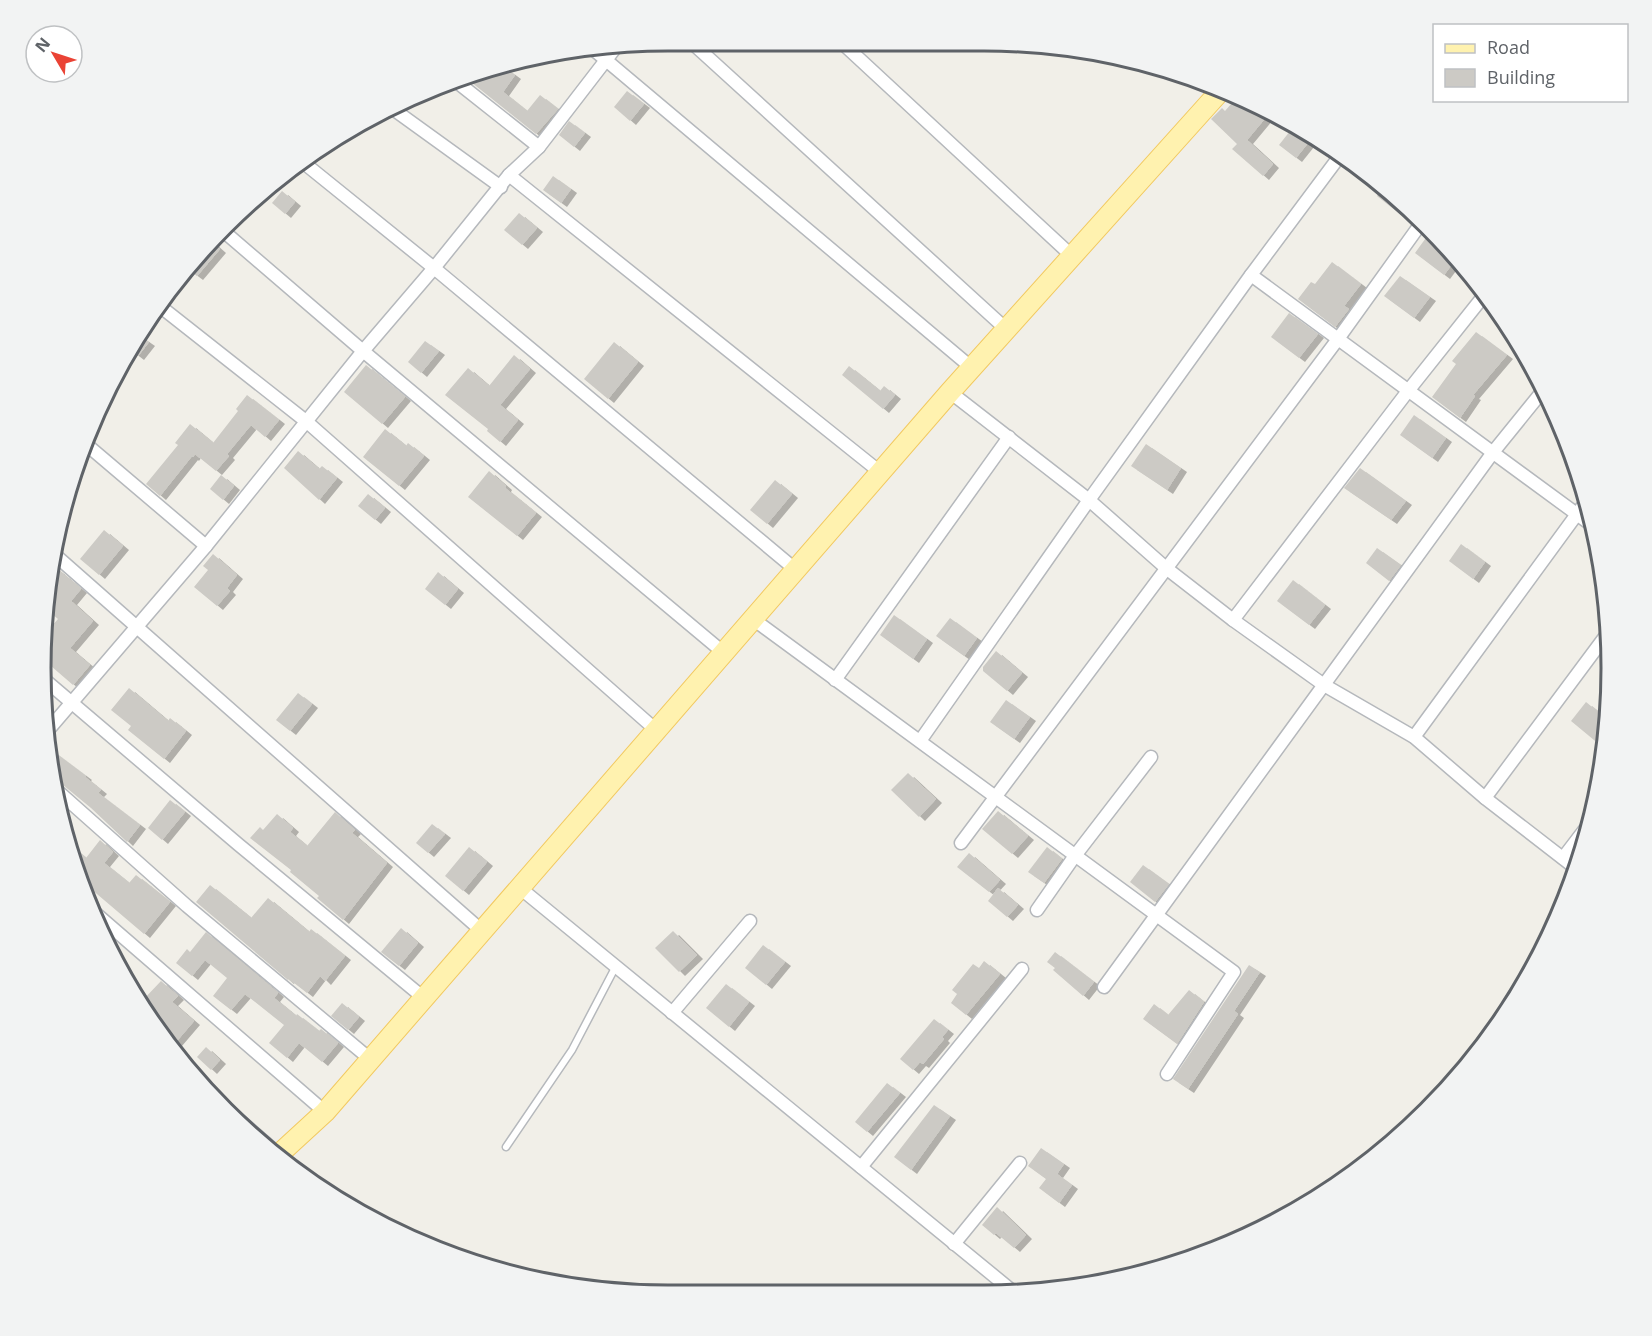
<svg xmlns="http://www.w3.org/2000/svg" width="1652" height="1336" viewBox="0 0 1652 1336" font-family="'Open Sans',sans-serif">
<defs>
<filter id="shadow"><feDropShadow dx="6" dy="4" stdDeviation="0" flood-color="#0004"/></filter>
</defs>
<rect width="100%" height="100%" fill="#f1efe8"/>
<g fill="#cccac5" filter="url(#shadow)">
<path d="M500,64L515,75L503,92L527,111L540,95L558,109L536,134L466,78Z"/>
<path d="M627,91L644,104L630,121L614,107Z"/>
<path d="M1238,96L1250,102L1267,116L1247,140L1273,164L1263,176L1232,149L1237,144L1211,119L1222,108L1225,111Z"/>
<path d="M569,121L585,133L574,147L559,135Z"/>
<path d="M1294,126L1312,138L1296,158L1279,145Z"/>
<path d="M553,176L571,189L561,203L543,190Z"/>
<path d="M1384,186L1407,206L1401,215L1377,196Z"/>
<path d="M282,191L295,202L285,214L272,203Z"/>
<path d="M519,213L537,228L522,245L504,230Z"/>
<path d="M1428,235L1456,259L1444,275L1415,253Z"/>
<path d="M211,241L220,249L197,276L189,270Z"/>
<path d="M1332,262L1361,284L1344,306L1349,309L1335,327L1298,299L1311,282L1315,284Z"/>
<path d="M1400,276L1430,297L1414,318L1384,296Z"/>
<path d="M1289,313L1318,334L1299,358L1271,337Z"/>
<path d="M1476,332L1507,355L1473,395L1475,396L1460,418L1432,397L1456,364L1452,361Z"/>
<path d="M139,335L149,342L138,356L129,349Z"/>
<path d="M425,341L439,351L421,373L408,362Z"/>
<path d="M614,342L638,362L608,399L584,379Z"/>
<path d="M514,355L530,369L500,405L518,420L500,442L487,431L488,429L445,395L468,368L489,386Z"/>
<path d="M366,365L405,397L382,424L344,392Z"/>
<path d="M849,366L880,391L884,386L895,395L883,409L842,375Z"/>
<path d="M247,395L279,420L265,437L251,425L227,454L229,456L216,471L195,454L193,457L192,456L160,496L146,484L178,445L175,443L190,424L213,443L238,411L236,409Z"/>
<path d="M1414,415L1446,438L1432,458L1400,435Z"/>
<path d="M385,429L406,446L408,443L424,456L399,486L363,457Z"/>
<path d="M1146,444L1181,468L1167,490L1131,466Z"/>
<path d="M298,451L319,469L322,466L337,478L319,500L284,468Z"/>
<path d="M1360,468L1406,501L1391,520L1344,488Z"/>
<path d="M489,471L506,486L505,488L536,513L517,536L468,497Z"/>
<path d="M221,475L234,486L223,500L210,489Z"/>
<path d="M775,480L792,494L767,524L750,510Z"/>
<path d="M368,494L385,508L375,520L358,506Z"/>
<path d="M104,530L123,546L99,575L80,559Z"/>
<path d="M1461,544L1485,562L1473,579L1449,561Z"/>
<path d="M1377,548L1401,565L1389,581L1366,563Z"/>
<path d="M213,554L237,575L227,588L230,591L217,606L194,587L208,570L203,566Z"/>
<path d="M52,565L81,589L71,601L93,621L70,648L90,665L73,685L44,660L42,637L58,619L45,608Z"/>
<path d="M438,572L458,589L445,605L425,589Z"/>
<path d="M1293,580L1325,605L1309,625L1277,601Z"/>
<path d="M894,615L927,639L913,659L880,635Z"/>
<path d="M950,618L977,638L964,656L936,636Z"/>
<path d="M996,651L1022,673L1007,691L983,671V667Z"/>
<path d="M129,688L168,721L170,718L186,731L164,759L128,730L131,726L111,710Z"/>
<path d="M298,693L312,704L290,731L276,720Z"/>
<path d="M1006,700L1030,717L1014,739L990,722Z"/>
<path d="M1586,702L1607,719V737L1600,745L1571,721Z"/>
<path d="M50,749L86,776L85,777L101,790L98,793L140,825L127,842L91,808L57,780L52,778Z"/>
<path d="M908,773L936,799L919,817L891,790Z"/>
<path d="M170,800L185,812L162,840L148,828Z"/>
<path d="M998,811L1028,836L1012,854L982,829Z"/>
<path d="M335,812L355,830L352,833L387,863L343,920L317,898L319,896L290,872L291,870L250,838L260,827L263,830L277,814L293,828L290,832L307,846Z"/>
<path d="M432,824L445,834L428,853L416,843Z"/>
<path d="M100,840L113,852L104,863L129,883L136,875L170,902L144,934L84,883L71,846L86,858Z"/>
<path d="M469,847L487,862L463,891L445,876Z"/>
<path d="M1047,847L1062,859L1044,883L1028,872Z"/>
<path d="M969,853L1000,880L989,892L957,867Z"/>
<path d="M1143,865L1169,884L1155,902L1130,882Z"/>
<path d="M210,885L251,918L268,898L309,932L311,929L345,956L325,981L320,976L307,993L289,979L288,980L196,902Z"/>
<path d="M998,888L1018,905L1007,917L988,901Z"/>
<path d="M401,928L418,943L399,966L381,952Z"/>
<path d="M673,931L697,955L679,972L655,948Z"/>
<path d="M206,932L278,993L274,998L296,1016L297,1014L315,1028L319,1031L321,1029L338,1043L322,1062L299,1043L287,1058L269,1043L284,1025L245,994L231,1010L213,996L227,978L205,960L192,976L176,963L187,949L190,952Z"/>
<path d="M763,945L785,962L766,985L745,968Z"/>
<path d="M1055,952L1094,982L1083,996L1053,970L1055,968L1047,962Z"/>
<path d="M984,961L1000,974L966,1015L951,1003L957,994L952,990L973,964L979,968Z"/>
<path d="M1249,965L1260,972L1234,1011L1238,1014L1188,1089L1173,1079Z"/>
<path d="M161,981L178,996L172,1002L194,1021L176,1042L161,1030L142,1001Z"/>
<path d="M726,984L749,1002L729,1027L706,1008Z"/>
<path d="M1189,990L1204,1002L1177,1044L1143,1019L1154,1004L1168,1015Z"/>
<path d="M342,1003L359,1017L348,1030L331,1016Z"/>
<path d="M934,1019L948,1030L942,1037L944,1039L923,1064L920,1062L913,1070L900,1059Z"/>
<path d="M206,1047L220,1060L211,1070L197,1057Z"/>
<path d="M887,1083L900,1093L867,1132L855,1122Z"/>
<path d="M934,1105L950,1116L911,1170L894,1157Z"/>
<path d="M1041,1148L1064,1164L1057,1174L1072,1185L1059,1203L1039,1188L1046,1179L1028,1166Z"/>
<path d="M997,1207L1026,1235L1014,1248L996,1233L994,1235L982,1225Z"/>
</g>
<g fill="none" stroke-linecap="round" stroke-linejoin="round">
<defs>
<path id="service" d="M506,1147L572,1050L616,966"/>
<g id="minor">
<path d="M690,41L1006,329"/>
<path d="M840,41L1072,256"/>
<path d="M594,50L972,368"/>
<path d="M457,82L539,147"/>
<path d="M393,109L501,187"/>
<path d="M1342,153L1251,275L1593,526"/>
<path d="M304,163L434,268L796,570"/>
<path d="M509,175L880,472"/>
<path d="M221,229L363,351L724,653"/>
<path d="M161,307L307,422L656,730"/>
<path d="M950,392L1089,500L1166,568L1233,620L1324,685L1414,737L1485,798L1578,870"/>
<path d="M87,445L206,546"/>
<path d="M54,554L482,931"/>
<path d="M753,619L1234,972L1167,1074"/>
<path d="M1233,620L1408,391L1486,293"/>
<path d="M45,680L239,845L425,999"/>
<path d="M835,680L1009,437"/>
<path d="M49,729L206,546L363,351L434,268L509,175L539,147L616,47"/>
<path d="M1414,737L1588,499"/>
<path d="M920,741L1089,500L1251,275"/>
<path d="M52,786L187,906L370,1059"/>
<path d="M1485,798L1610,630"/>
<path d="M961,843L1338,339L1422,222"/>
<path d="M1563,858L1589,824"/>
<path d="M520,888L1016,1294"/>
<path d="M1037,910L1074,857L1151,757"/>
<path d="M94,912L325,1112"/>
<path d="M1104,987L1494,451L1545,388"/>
<path d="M672,1013L750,921"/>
<path d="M195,1081L278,1154"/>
<path d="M861,1167L1022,969"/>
<path d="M1302,1206L1303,1205"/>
<path d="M954,1244L1020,1163"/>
</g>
<path id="primary" d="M276,1157L325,1112L950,392L1223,88"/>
</defs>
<use href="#service" stroke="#b5b8bc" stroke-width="9"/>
<use href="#minor" stroke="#b5b8bc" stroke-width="15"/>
<use href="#primary" stroke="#f2c960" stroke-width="22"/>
<use href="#service" stroke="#fff" stroke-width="6"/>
<use href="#minor" stroke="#fff" stroke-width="12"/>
<use href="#primary" stroke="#fff2af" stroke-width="20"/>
</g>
<path d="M0 0H1652V1336H0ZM668 51H984A617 617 0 0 1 1601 668V668A617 617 0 0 1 984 1285H668A617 617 0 0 1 51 668V668A617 617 0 0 1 668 51Z" fill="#f2f3f3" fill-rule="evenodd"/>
<path fill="none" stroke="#5f6368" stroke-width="3" d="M668 51H984A617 617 0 0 1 1601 668V668A617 617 0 0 1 984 1285H668A617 617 0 0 1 51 668V668A617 617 0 0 1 668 51Z"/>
<rect x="1433" y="24" width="195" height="78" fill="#ffffff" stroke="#bfc1c3" stroke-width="1.5"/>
<rect x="1445" y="44" width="30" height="9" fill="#fff2af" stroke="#bfc1c3" stroke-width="1.5"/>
<text x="1487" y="54" font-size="18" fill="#5f6368">Road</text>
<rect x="1445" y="69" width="30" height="18" fill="#cccac5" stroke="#bfc1c3" stroke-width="1.5"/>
<text x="1487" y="84" font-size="18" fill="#5f6368">Building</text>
<g transform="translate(54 54) rotate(309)"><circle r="28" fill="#ffffff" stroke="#bfc1c3" stroke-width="1.5"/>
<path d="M0-4.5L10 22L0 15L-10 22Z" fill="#ea4335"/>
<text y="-9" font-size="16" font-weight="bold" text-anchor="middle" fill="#5f6368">N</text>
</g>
</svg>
